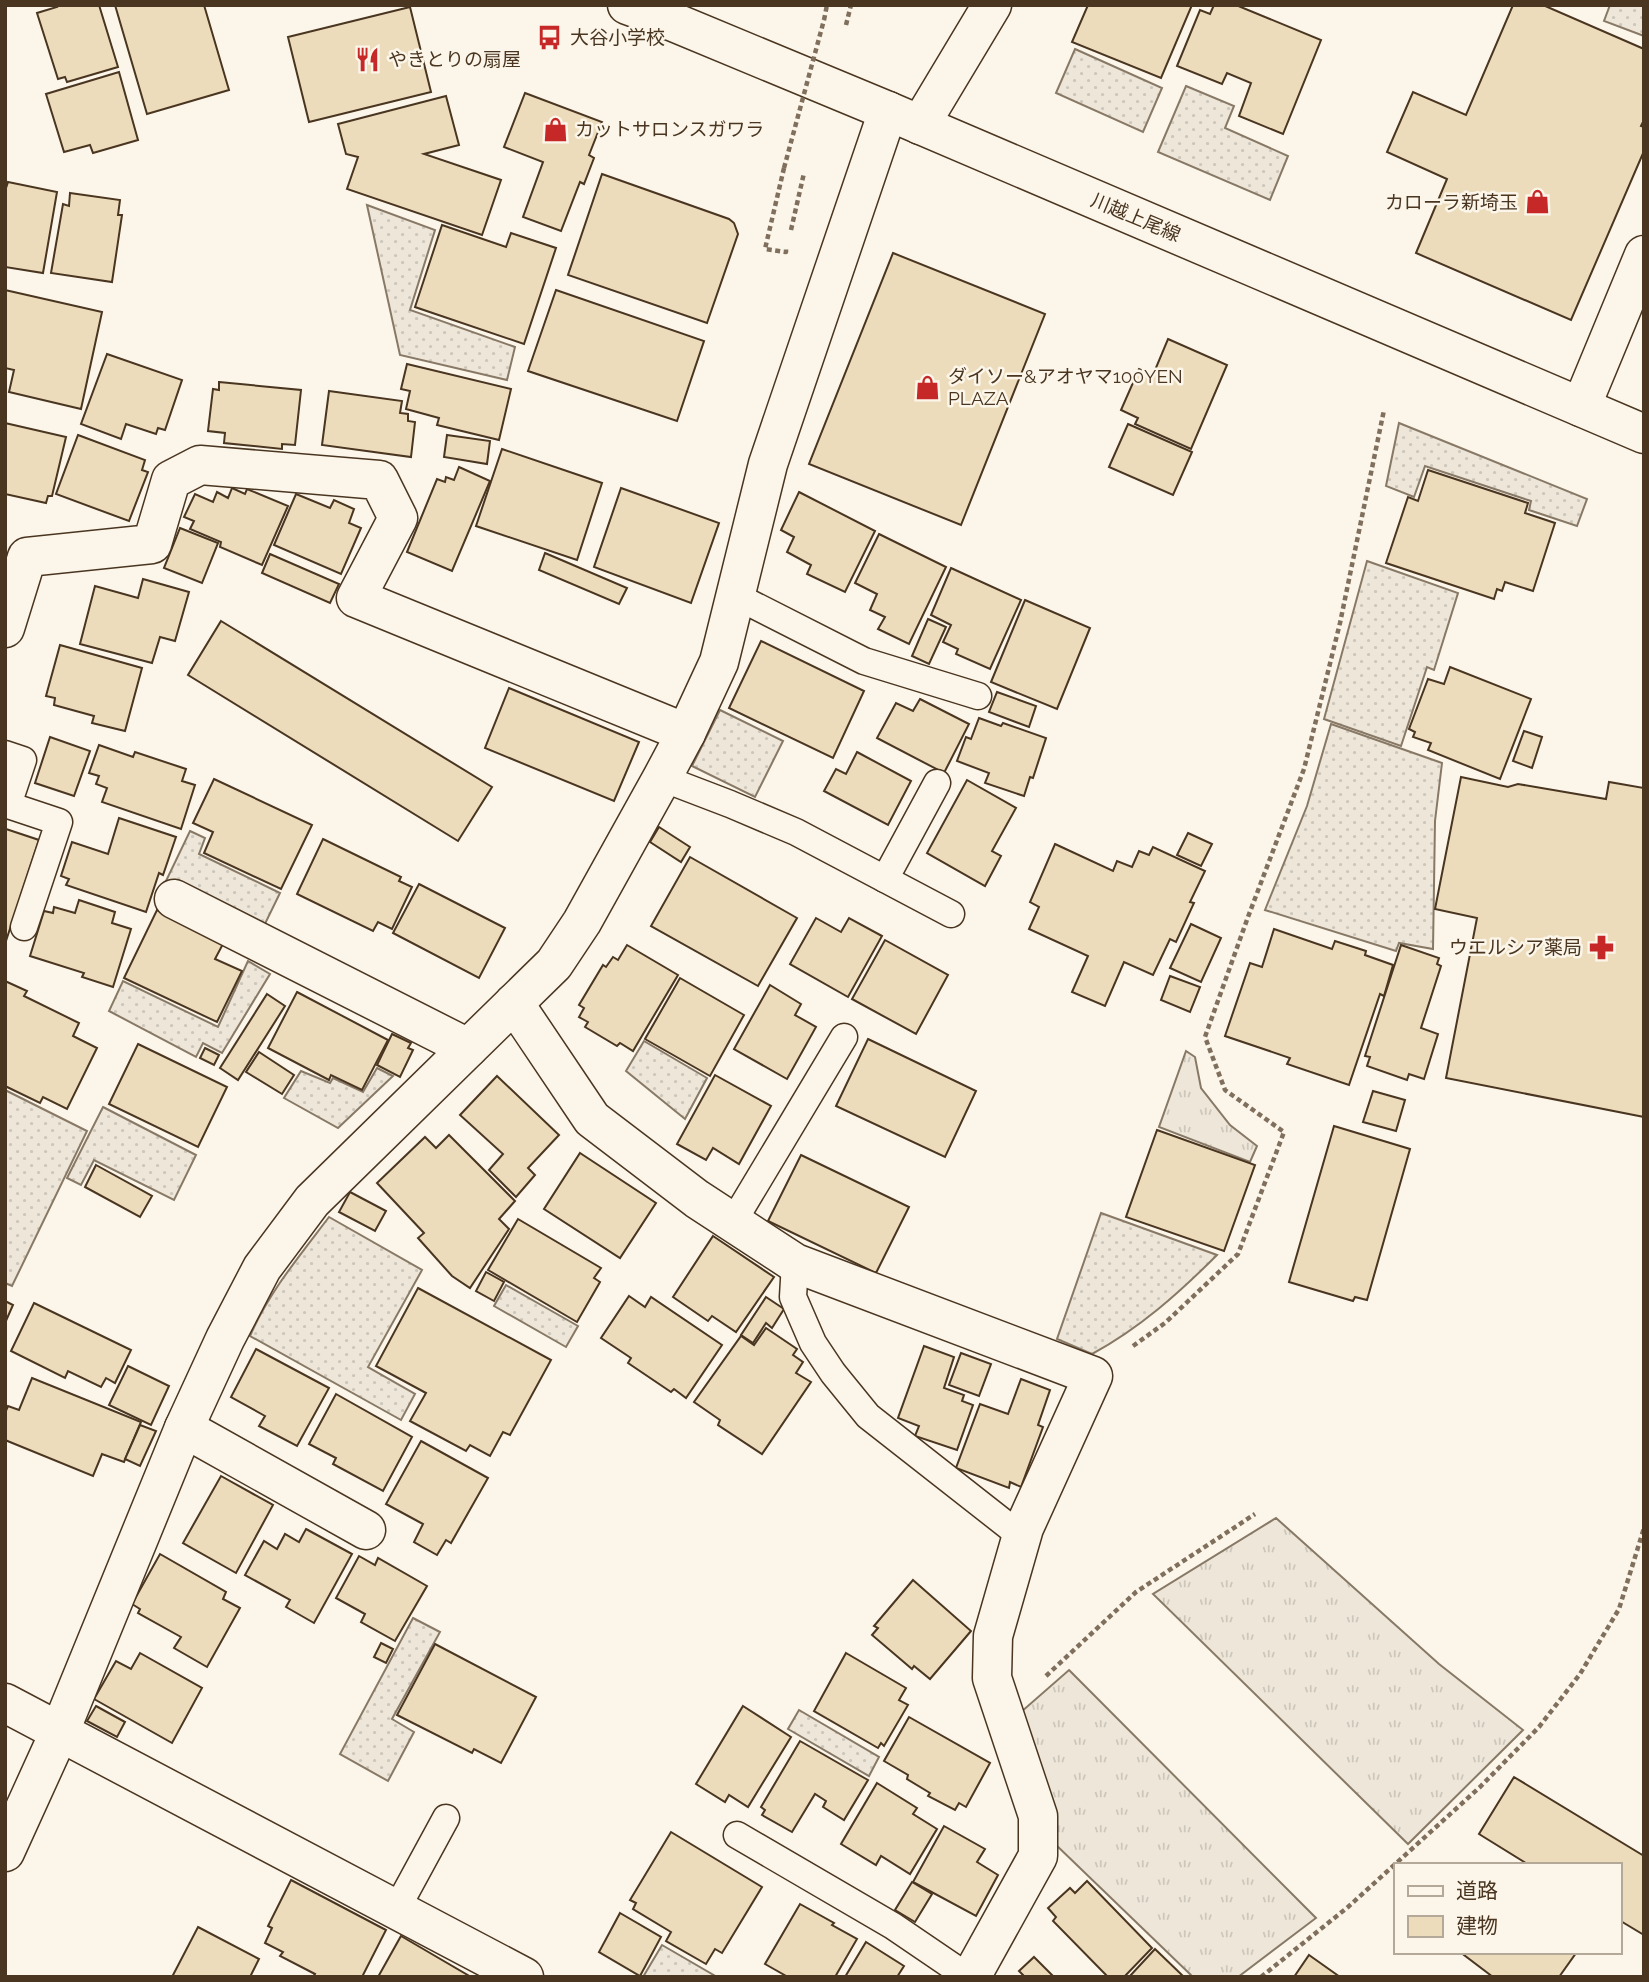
<svg xmlns="http://www.w3.org/2000/svg" width="1649" height="1982" viewBox="0 0 1649 1982" font-family="Raleway,'Noto Sans JP',sans-serif">
<defs>
<pattern id="grass-tufts" width="24" height="20" patternUnits="userSpaceOnUse" patternTransform="scale(1.75)"><rect width="24" height="20" fill="#ede6d9"/><path d="M3 7l-1-3M5 7V3M7 7l1-3M15 17l-1-3M17 17v-4M19 17l1-3" fill="none" stroke="#cdc6ba"/></pattern>
<pattern id="garden-dots" width="8" height="8" patternUnits="userSpaceOnUse" patternTransform="scale(1.75)"><rect width="8" height="8" fill="#ede6d9"/><path d="M2 2h.1M6 6h.1" fill="none" stroke="#cdc6ba" stroke-width="1.8" stroke-linecap="round"/></pattern>
</defs>
<rect width="100%" height="100%" fill="#fbf6e9"/>
<g fill="url(#grass-tufts)" stroke="#887966" stroke-width="2">
<path d="M1186,1051L1195,1057L1201,1088L1230,1125L1257,1146L1250,1162L1159,1127Z"/>
<path d="M1276,1518L1439,1664L1523,1730L1408,1844L1153,1594Z"/>
<path d="M1069,1670L1316,1918L1238,1977H1193L1054,1843L1021,1712Z"/>
</g>
<g fill="url(#garden-dots)" stroke="#887966" stroke-width="2">
<path d="M1610,5H1644V36L1604,21Z"/>
<path d="M1075,49L1162,88L1143,132L1056,93Z"/>
<path d="M1186,86L1234,106L1225,128L1288,156L1270,200L1158,152Z"/>
<path d="M367,205L435,230L410,310L515,347L507,380L400,355Z"/>
<path d="M1399,423L1587,499L1577,526L1529,510L1531,501L1425,466L1414,497L1386,486Z"/>
<path d="M1367,561L1458,593L1434,670L1427,667L1401,746L1324,719Z"/>
<path d="M720,710L783,741L755,797L692,766Z"/>
<path d="M1331,724L1442,763L1435,821L1433,949L1399,943L1396,951L1265,910L1307,806Z"/>
<path d="M190,831L205,838L199,854L280,893L262,930L165,883Z"/>
<path d="M248,961L270,974L222,1053L203,1043L196,1057L109,1011L123,981L218,1027Z"/>
<path d="M644,1041L707,1078L685,1119L626,1071Z"/>
<path d="M377,1068L393,1076L338,1128L284,1098L301,1071L330,1083L333,1078L363,1092Z"/>
<path d="M5,1090L87,1131L12,1286L5,1283Z"/>
<path d="M103,1107L196,1155L174,1200L94,1160L81,1185L67,1178Z"/>
<path d="M1101,1213L1217,1255C1179,1293 1140,1328 1092,1354L1057,1339Z"/>
<path d="M329,1217L422,1270L368,1367L415,1394L401,1420L250,1336C269,1292 301,1254 329,1217Z"/>
<path d="M506,1285L578,1326L566,1347L494,1306Z"/>
<path d="M413,1618L440,1632L392,1719L414,1732L388,1781L340,1754Z"/>
<path d="M799,1710L879,1757L869,1776L788,1729Z"/>
<path d="M662,1945L717,1977H643Z"/>
</g>
<g fill="#ecdcbc" stroke="#4a3520" stroke-width="2">
<path d="M56,5H99L118,67L67,82L65,77L58,79L37,13L57,7Z"/>
<path d="M115,5H204L229,90L147,114Z"/>
<path d="M1088,5H1192L1161,78L1072,42Z"/>
<path d="M1214,5H1236L1321,40L1283,134L1239,116L1251,83L1227,73L1222,84L1177,66L1200,10L1210,14Z"/>
<path d="M1513,5H1543L1644,49V120L1641,126L1644,127V151L1571,320L1416,253L1447,179L1387,152L1413,92L1466,115Z"/>
<path d="M410,7L431,92L309,122L288,37Z"/>
<path d="M119,72L138,140L93,153L90,145L64,152L46,94Z"/>
<path d="M525,93L602,122L589,155L594,158L584,184L580,182L561,231L523,217L543,162L504,147Z"/>
<path d="M446,96L459,145L424,154L501,180L482,235L347,189L358,157L346,154L338,124Z"/>
<path d="M602,174L729,219L734,223L738,234L707,323L568,275Z"/>
<path d="M8,182L57,192L43,273L5,267V191Z"/>
<path d="M70,193L120,200L118,215H122L112,282L51,273L63,204L69,206Z"/>
<path d="M442,225L506,247L511,233L556,248L524,344L415,307Z"/>
<path d="M893,253L1045,314L961,525L809,464Z"/>
<path d="M5,290L102,312L81,409L9,392L14,370L5,368Z"/>
<path d="M556,290L704,341L677,421L528,371Z"/>
<path d="M1168,339L1227,365L1191,449L1135,424L1138,418L1121,410L1139,369L1153,375Z"/>
<path d="M107,354L182,380L165,430L158,428L156,434L126,424L121,439L81,424Z"/>
<path d="M407,364L511,389L499,440L437,425L439,418L406,409L410,391L401,389Z"/>
<path d="M219,382L301,390L295,445L282,444V449L224,443L225,433L208,431L213,389L219,390Z"/>
<path d="M329,391L402,401L400,413L408,414V421L415,422L411,457L322,445Z"/>
<path d="M5,423L66,437L52,496H48L46,503L5,494Z"/>
<path d="M1128,424L1192,452L1173,495L1109,467Z"/>
<path d="M78,435L145,460L142,470L148,472L129,521L56,494Z"/>
<path d="M447,435L490,441L487,464L444,457Z"/>
<path d="M502,449L602,483L577,560L476,526Z"/>
<path d="M459,467L490,481L452,571L407,552L437,479L445,482L446,477L454,480Z"/>
<path d="M1428,470L1528,503L1525,513L1555,523L1533,591L1505,582L1502,591L1497,589L1494,599L1386,563L1408,497L1418,501Z"/>
<path d="M232,488L245,494L247,489L288,506L262,565L220,547L221,542L190,529L194,521L184,517L195,494L213,502L217,492L228,498Z"/>
<path d="M621,488L719,523L691,603L594,567Z"/>
<path d="M799,492L875,531L845,592L807,574L811,565L787,552L794,537L781,530Z"/>
<path d="M296,494L330,508L334,500L354,509L349,523L361,528L341,574L274,545Z"/>
<path d="M180,528L218,543L202,583L164,568Z"/>
<path d="M879,534L946,567L909,644L878,629L885,617L870,610L877,594L855,583Z"/>
<path d="M545,553L627,588L619,604L539,570Z"/>
<path d="M270,554L339,584L330,603L262,573Z"/>
<path d="M951,568L1021,600L990,669L956,654L958,649L943,642L951,625L931,615Z"/>
<path d="M143,579L189,592L175,641L160,637L152,663L80,644L95,586L138,598Z"/>
<path d="M1025,600L1090,628L1057,709L991,682Z"/>
<path d="M928,619L946,627L929,664L912,656Z"/>
<path d="M221,621L492,787L458,841L188,675Z"/>
<path d="M761,641L864,691L833,758L729,708Z"/>
<path d="M60,645L142,668L125,731L92,723L94,716L54,705L55,698L46,696Z"/>
<path d="M1450,667L1531,699L1500,779L1428,750L1431,743L1413,737L1415,732L1409,729L1428,679L1444,684Z"/>
<path d="M509,688L639,742L614,801L485,748Z"/>
<path d="M997,692L1036,706L1029,727L989,712Z"/>
<path d="M920,699L969,724L944,773L877,738L896,703L913,711Z"/>
<path d="M979,718L1001,726L1003,723L1046,738L1033,778L1030,777L1024,796L985,783L989,773L957,761L966,737L971,739Z"/>
<path d="M1524,731L1542,737L1532,768L1513,761Z"/>
<path d="M50,737L90,751L74,796L35,783Z"/>
<path d="M99,745L133,757L135,752L186,769L182,781L195,785L181,829L102,802L107,788L96,784L99,776L89,773Z"/>
<path d="M857,752L911,781L888,825L824,791L836,769L846,774Z"/>
<path d="M1461,777L1508,787L1518,784L1606,799L1609,782L1644,788V1117L1446,1078L1477,918L1435,909Z"/>
<path d="M214,779L312,825L281,889L204,853L213,832L193,823Z"/>
<path d="M967,780L1016,808L992,851L1001,856L985,886L927,853Z"/>
<path d="M119,818L176,837L163,875L159,873L146,912L66,885L69,879L61,876L72,842L108,854Z"/>
<path d="M659,827L690,847L681,862L650,842Z"/>
<path d="M6,829L39,840L5,944V833Z"/>
<path d="M1188,833L1212,844L1201,866L1177,855Z"/>
<path d="M323,839L401,877L399,881L412,887L392,929L378,922L373,931L297,894Z"/>
<path d="M1055,844L1113,871L1117,861L1132,867L1139,851L1149,855L1153,847L1205,871L1190,902L1194,903L1176,942L1170,939L1153,975L1124,962L1105,1006L1072,992L1088,956L1029,929L1039,907L1030,902Z"/>
<path d="M690,857L797,918L758,986L651,926Z"/>
<path d="M419,884L505,928L479,978L393,933Z"/>
<path d="M79,900L115,912L112,923L131,929L113,987L82,977L84,973L30,956L44,911L53,913L54,907L75,913Z"/>
<path d="M157,910L224,942L215,959L242,971L217,1022L124,978Z"/>
<path d="M816,918L841,932L849,918L882,936L848,997L790,964Z"/>
<path d="M1191,924L1221,938L1201,982L1170,968Z"/>
<path d="M1274,929L1332,949L1335,941L1366,951L1365,955L1393,965L1384,996L1380,994L1349,1085L1287,1064L1290,1058L1225,1036L1250,963L1262,967Z"/>
<path d="M885,940L948,975L916,1034L852,999Z"/>
<path d="M627,945L678,975L633,1051L620,1043L617,1046L585,1027L588,1022L579,1017L584,1008L579,1005L603,965L606,967L613,957L618,960Z"/>
<path d="M1401,945L1439,958L1437,964L1441,966L1421,1028L1438,1034L1424,1079L1409,1074L1407,1080L1367,1066L1370,1057L1365,1056Z"/>
<path d="M1170,976L1200,987L1190,1012L1161,1000Z"/>
<path d="M680,978L744,1015L710,1076L645,1039Z"/>
<path d="M5,981L27,991L24,996L79,1023L73,1036L97,1048L67,1109L43,1097L40,1103L5,1086Z"/>
<path d="M770,985L801,1004L795,1015L816,1027L787,1079L734,1049Z"/>
<path d="M297,992L388,1040L362,1090L331,1075L329,1080L268,1048Z"/>
<path d="M267,994L285,1006L238,1080L220,1068Z"/>
<path d="M392,1034L411,1043L408,1048L413,1050L400,1077L377,1065Z"/>
<path d="M868,1039L976,1091L945,1157L836,1106Z"/>
<path d="M138,1044L227,1087L198,1147L109,1104Z"/>
<path d="M205,1048L219,1055L214,1065L200,1058Z"/>
<path d="M259,1052L294,1075L282,1094L246,1072Z"/>
<path d="M715,1075L771,1106L739,1164L713,1148L706,1160L677,1144Z"/>
<path d="M497,1076L559,1135L528,1168L535,1175L516,1197L489,1170L503,1154L460,1115Z"/>
<path d="M1373,1091L1405,1100L1396,1131L1363,1122Z"/>
<path d="M1334,1126L1410,1149L1367,1300L1355,1297L1353,1301L1289,1282Z"/>
<path d="M1157,1130L1255,1165L1224,1251L1126,1217Z"/>
<path d="M449,1135L515,1201L499,1219L509,1229L470,1288L452,1276L418,1238L424,1233L377,1183L425,1137L436,1148Z"/>
<path d="M580,1153L656,1203L620,1258L544,1209Z"/>
<path d="M801,1155L909,1207L876,1273L768,1221Z"/>
<path d="M96,1165L152,1196L140,1217L85,1187Z"/>
<path d="M350,1192L386,1211L375,1231L339,1212Z"/>
<path d="M518,1219L601,1268L594,1278L600,1282L577,1322L488,1270Z"/>
<path d="M713,1236L774,1277L736,1332L712,1316L708,1321L673,1297Z"/>
<path d="M486,1272L504,1282L494,1301L476,1291Z"/>
<path d="M418,1288L551,1360L510,1435L503,1432L490,1456L470,1445L466,1451L410,1421L426,1393L376,1366Z"/>
<path d="M629,1296L645,1307L651,1297L722,1345L686,1398L674,1389L671,1392L628,1363L631,1358L601,1338Z"/>
<path d="M766,1297L784,1309L772,1328L766,1323L753,1343L741,1335Z"/>
<path d="M5,1301L13,1305L5,1323Z"/>
<path d="M34,1303L131,1350L115,1383L106,1378L101,1387L68,1371L65,1378L11,1351Z"/>
<path d="M766,1328L797,1349L793,1355L803,1362L796,1373L811,1382L762,1454L718,1425L720,1420L694,1402L741,1336L754,1345Z"/>
<path d="M924,1346L954,1357L944,1388L964,1395L962,1401L973,1405L957,1450L915,1436L919,1426L898,1418Z"/>
<path d="M256,1349L329,1388L297,1446L259,1426L265,1416L231,1397Z"/>
<path d="M961,1353L991,1364L979,1396L949,1385Z"/>
<path d="M128,1366L169,1386L151,1425L109,1405Z"/>
<path d="M32,1378L141,1422L124,1462L102,1454L93,1476L5,1440V1413L8,1406L19,1410Z"/>
<path d="M1021,1379L1050,1390L1038,1425L1043,1427L1021,1487L1010,1482L1009,1488L956,1468L980,1404L1008,1414Z"/>
<path d="M336,1394L412,1437L383,1491L333,1464L336,1458L309,1444Z"/>
<path d="M140,1425L156,1431L140,1466L125,1459Z"/>
<path d="M421,1441L488,1478L451,1543L446,1540L437,1555L414,1542L423,1524L386,1504Z"/>
<path d="M221,1476L273,1505L236,1573L183,1543Z"/>
<path d="M306,1529L352,1554L314,1623L286,1607L290,1600L245,1575L264,1541L277,1549L285,1534L299,1542Z"/>
<path d="M160,1554L226,1592L223,1599L240,1608L207,1667L174,1648L181,1637L138,1613L140,1609L132,1604Z"/>
<path d="M359,1556L375,1565L378,1558L427,1586L395,1641L361,1622L365,1614L336,1598Z"/>
<path d="M913,1580L971,1631L930,1679L914,1666L912,1669L872,1635L878,1628L874,1626Z"/>
<path d="M381,1643L393,1649L386,1663L374,1657Z"/>
<path d="M435,1644L536,1697L501,1763L474,1749L472,1753L397,1715Z"/>
<path d="M140,1653L202,1688L172,1743L94,1699L116,1661L131,1669Z"/>
<path d="M846,1653L906,1688L899,1700L908,1705L884,1746L881,1743L878,1748L814,1711Z"/>
<path d="M96,1706L125,1722L117,1737L87,1721Z"/>
<path d="M743,1706L791,1737L748,1807L729,1795L725,1802L696,1784Z"/>
<path d="M909,1717L990,1763L966,1807L959,1803L955,1810L928,1796L930,1793L907,1779L908,1775L884,1761Z"/>
<path d="M800,1741L868,1780L844,1820L823,1807L826,1801L815,1794L792,1832L762,1815L765,1810L761,1807Z"/>
<path d="M1514,1777L1644,1856V1935L1619,1920V1865H1529L1479,1834Z"/>
<path d="M877,1783L917,1808L913,1814L937,1829L910,1874L881,1856L876,1865L841,1844Z"/>
<path d="M944,1826L985,1849L977,1862L998,1875L976,1916L913,1882Z"/>
<path d="M671,1832L762,1887L722,1953L715,1949L706,1964L666,1941L671,1932L633,1909L636,1903L630,1900Z"/>
<path d="M291,1880L386,1930L362,1977H313L315,1974L280,1956L283,1952L265,1943L272,1928L268,1926Z"/>
<path d="M1087,1881L1152,1948L1124,1977H1108L1053,1921L1056,1917L1048,1908L1070,1888L1075,1893Z"/>
<path d="M912,1882L932,1894L915,1922L895,1910Z"/>
<path d="M800,1904L834,1923L832,1925L857,1939L835,1977H788L765,1964Z"/>
<path d="M620,1913L661,1937L640,1976L599,1952Z"/>
<path d="M198,1927L259,1959L250,1977H172Z"/>
<path d="M401,1936L471,1977H378Z"/>
<path d="M866,1942L904,1966L897,1977H845Z"/>
<path d="M1155,1949L1184,1977H1129Z"/>
<path d="M1460,1952H1575L1576,1953L1559,1977H1493Z"/>
<path d="M1309,1955L1340,1977H1294Z"/>
<path d="M1034,1957L1054,1977H1025L1019,1971Z"/>
</g>
<g fill="none" stroke-linecap="round" stroke-linejoin="round">
<defs>
<g id="service">
<path d="M736,596L864,661L978,696"/>
<path d="M5,754L23,760L8,805L59,822L24,927"/>
<path d="M662,778L730,804L796,832L951,914"/>
<path d="M885,879L937,783"/>
<path d="M733,1222L844,1037"/>
<path d="M795,1263L793,1297L813,1343L833,1373L868,1416L1021,1536"/>
<path d="M737,1835L893,1926L968,1977"/>
<path d="M396,1910L446,1818"/>
</g>
<g id="minor">
<path d="M1581,407L1644,255"/>
<path d="M5,628L27,557L152,544L171,480L200,465L379,480L398,518L356,598L686,733"/>
<path d="M174,899L468,1048"/>
<path d="M514,1003L592,1119L697,1199L795,1263L1093,1376L1024,1528L993,1636L992,1678L1038,1816V1856L971,1977"/>
<path d="M184,1428L366,1530"/>
<path d="M5,1703L524,1977"/>
<path d="M5,1852L60,1731L184,1428L225,1339L262,1268L312,1201L554,964L582,922L662,778L686,733L719,662L768,464L888,111"/>
</g>
<path id="tertiary" d="M920,125L992,5"/>
<path id="primary" d="M627,5L671,21L888,111L1644,434"/>
</defs>
<use href="#service" stroke="#4a3520" stroke-width="29"/>
<use href="#minor" stroke="#4a3520" stroke-width="41"/>
<use href="#tertiary" stroke="#4a3520" stroke-width="41"/>
<use href="#primary" stroke="#4a3520" stroke-width="41"/>
<g stroke="#7f6f5c" stroke-width="4.5" stroke-dasharray="5 3.5" stroke-linecap="butt">
<path d="M824,20L827,5"/>
<path d="M846,25L851,5"/>
<path d="M784,168L765,249L786,252V249"/>
<path d="M791,230L804,173"/>
<path d="M1133,1346L1165,1323L1238,1254L1284,1132L1225,1090L1205,1037L1248,917L1304,769L1340,623L1384,410"/>
<path d="M1046,1676L1136,1592L1255,1514"/>
<path d="M1261,1977L1348,1907L1480,1787L1539,1727L1580,1674L1619,1609L1644,1528"/>
</g>
<use href="#service" stroke="#fbf6e9" stroke-width="26"/>
<use href="#minor" stroke="#fbf6e9" stroke-width="38"/>
<use href="#tertiary" stroke="#fbf6e9" stroke-width="38"/>
<use href="#primary" stroke="#fbf6e9" stroke-width="38"/>
<path stroke="#7f6f5c" stroke-width="4.5" stroke-dasharray="5 3.5" stroke-linecap="butt" d="M784,168L824,20"/>
</g>
<defs>
<symbol id="bus-bare" viewBox="-9 -9 18 18"><path d="M-5-6H5V4H4V6H2V4H-2V6H-4V4H-5ZM-3.5-4V0h7V-4ZM-3.5 1.2v1.5H-2V1.2ZM2 1.2v1.5H3.5V1.2Z" fill="#c62828" stroke="#fbf6e9" stroke-width="2.5" paint-order="stroke"/></symbol>
<symbol id="restaurant-bare" viewBox="-9 -9 18 18"><path d="M-5-6h1v4h1v-4h1v4h1v-4h1v5L-1.5 .5V6h-2V.5L-5-1ZM5-6V6H3V1.5H1.5Q1.5-4 5-6Z" fill="#c62828" stroke="#fbf6e9" stroke-width="2.5" paint-order="stroke"/></symbol>
<symbol id="shop-bare" viewBox="-9 -9 18 18"><path d="M-5-2.5h2.3a2.7 3.5 0 0 1 5.4 0H5L5.5 6h-11ZM-1.5-2.5h3a1.5 2.3 0 0 0-3 0Z" fill="#c62828" stroke="#fbf6e9" stroke-width="2.5" paint-order="stroke"/></symbol>
<symbol id="pharmacy-bare" viewBox="-9 -9 18 18"><path d="M-2-6h4v4h4v4h-4v4h-4v-4h-4v-4h4Z" fill="#c62828" stroke="#fbf6e9" stroke-width="2.5" paint-order="stroke"/></symbol>
</defs>
<g fill-rule="evenodd">
<use href="#bus-bare" x="532" y="20" width="35" height="35"/>
<use href="#restaurant-bare" x="350" y="42" width="35" height="35"/>
<use href="#shop-bare" x="538" y="112" width="35" height="35"/>
<use href="#shop-bare" x="1520" y="184" width="35" height="35"/>
<use href="#shop-bare" x="910" y="370" width="35" height="35"/>
<use href="#pharmacy-bare" x="1584" y="930" width="35" height="35"/>
</g>
<g text-anchor="middle" stroke-width="5" stroke-linejoin="round" paint-order="stroke">
<g font-size="19" fill="#4a3520" stroke="#fbf6e9" text-anchor="start">
<text x="570" y="44">大谷小学校</text>
<text x="388" y="66">やきとりの扇屋</text>
<text x="575" y="136">カットサロンスガワラ</text>
<text x="1518" y="209" text-anchor="end">カローラ新埼玉</text>
<text x="948" y="383">ダイソー&amp;アオヤマ100YEN<tspan x="948" dy="22">PLAZA</tspan></text>
<text x="1582" y="954" text-anchor="end">ウエルシア薬局</text>
</g>
<g font-size="19" fill="#4a3520" stroke="#fbf6e9">
<text transform="translate(1136 217) rotate(23)" y="7">川越上尾線</text>
</g>
</g>
<rect width="1649" height="1982" fill="none" stroke="#4a3520" stroke-width="14"/>
<rect x="1394" y="1863" width="228" height="91" fill="#fbf6e9" stroke="#b4a999" stroke-width="2"/>
<rect x="1408" y="1886" width="35" height="10" fill="#fbf6e9" stroke="#b4a999" stroke-width="2"/>
<text x="1456" y="1898" font-size="21" fill="#4a3520">道路</text>
<rect x="1408" y="1916" width="35" height="21" fill="#ecdcbc" stroke="#b4a999" stroke-width="2"/>
<text x="1456" y="1933" font-size="21" fill="#4a3520">建物</text>
</svg>
